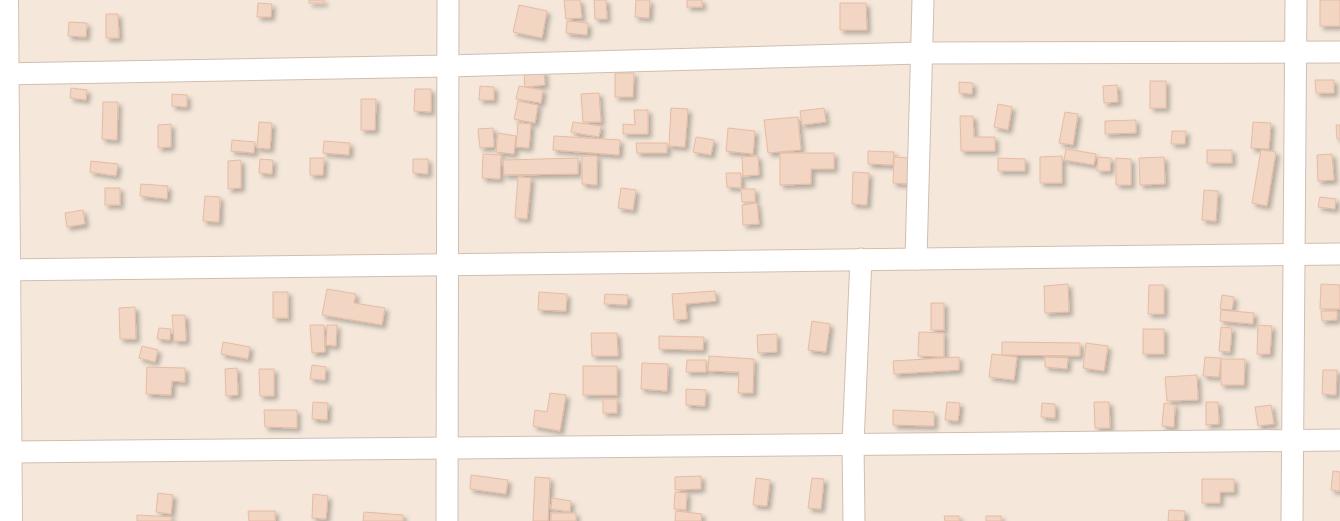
<svg xmlns="http://www.w3.org/2000/svg" width="1340" height="521" viewBox="0 0 1340 521" font-family="Helvetica,sans-serif">
<defs>
<filter id="shadow"><feDropShadow dx="3.5" dy="3.5" stdDeviation="2" flood-color="#0004"/></filter>
</defs>
<rect width="100%" height="100%" fill="#fdf6ec"/>
<rect fill="#f5e8da" x="0" y="0" width="1340" height="521"/>
<g fill="#f3d5c3" stroke="#e6bba3" filter="url(#shadow)">
<rect x="309" y="0" width="15" height="3"/>
<path d="M564,0H580L582,18L566,19Z"/>
<path d="M594,0H606L607,19H595Z"/>
<path d="M636,0H650L649,18L635,17Z"/>
<rect x="687" y="0" width="15" height="7"/>
<rect x="1320" y="0" width="20" height="26"/>
<path d="M258,3L272,4L271,17H257Z"/>
<path d="M840,3H866L867,30H840Z"/>
<path d="M519,5L547,11L542,38L513,32Z"/>
<path d="M106,14H118L119,38H106Z"/>
<path d="M567,21L588,23L587,35L566,33Z"/>
<path d="M69,22L87,23L86,37L68,36Z"/>
<path d="M544,71L545,85L525,87L524,73Z"/>
<path d="M615,73H634L633,97H615Z"/>
<path d="M1315,80H1334V93H1316Z"/>
<rect x="1150" y="81" width="16" height="27"/>
<path d="M959,82L973,83L972,94L959,93Z"/>
<path d="M1117,85L1118,102L1104,103L1103,86Z"/>
<path d="M480,86L494,87V100H479Z"/>
<path d="M519,86L543,90L541,103L516,99Z"/>
<path d="M71,88L87,90L86,100L70,98Z"/>
<path d="M415,89H431V112L414,111Z"/>
<path d="M599,93L601,122H583L581,94Z"/>
<path d="M172,94L187,95V107L172,106Z"/>
<path d="M361,99H376L375,130H361Z"/>
<path d="M518,101L538,105L535,123L514,119Z"/>
<path d="M103,102H118L117,140L102,139Z"/>
<path d="M998,104L1012,107L1008,130L994,127Z"/>
<path d="M671,108L688,109L685,147L669,146Z"/>
<path d="M824,108L826,122L802,125L800,111Z"/>
<path d="M634,110H648V134H623V124L635,125Z"/>
<path d="M1065,112L1078,114L1073,145L1059,143Z"/>
<path d="M960,116H973L974,137H995V151H961Z"/>
<path d="M798,117L801,150L768,153L764,120Z"/>
<path d="M1136,120V133L1105,134V121Z"/>
<path d="M259,122L272,123L270,149L257,148Z"/>
<path d="M573,122L601,126L599,137L571,132Z"/>
<path d="M1253,122L1271,123L1269,149L1251,148Z"/>
<path d="M518,123L531,124L529,148L516,147Z"/>
<path d="M171,124V147L158,148V125Z"/>
<path d="M1336,125H1340V139H1337Z"/>
<path d="M493,128L494,147L480,148L478,129Z"/>
<path d="M728,128L755,131L753,154L726,151Z"/>
<path d="M1172,131H1186L1185,144H1171Z"/>
<path d="M498,133L516,136L514,154L496,152Z"/>
<path d="M554,136L620,140L619,155L553,150Z"/>
<path d="M696,137L714,140L711,155L693,152Z"/>
<path d="M232,140L255,142L254,153L231,151Z"/>
<path d="M324,141L350,143L349,155L323,153Z"/>
<path d="M636,143H667V153H637Z"/>
<path d="M1066,149L1096,154L1094,165L1064,160Z"/>
<rect x="1207" y="150" width="25" height="13"/>
<path d="M1261,150L1276,152L1267,206L1252,203Z"/>
<path d="M868,151L894,152L893,165L868,164Z"/>
<path d="M780,153H834V169H811V184L780,185Z"/>
<path d="M483,154L501,155L500,179L482,178Z"/>
<path d="M1332,154L1334,180L1318,181L1317,155Z"/>
<path d="M582,156H597V185L582,184Z"/>
<path d="M758,156L759,175L743,176L742,157Z"/>
<path d="M1062,156V183H1040V157Z"/>
<path d="M894,157L909,158L908,184L893,183Z"/>
<path d="M1098,157L1111,158L1110,171H1097Z"/>
<path d="M1164,157L1165,184L1140,185L1139,158Z"/>
<path d="M310,158H324L323,175H310Z"/>
<path d="M578,158V174L504,175L503,160Z"/>
<path d="M998,158L1025,159V171H998Z"/>
<path d="M1116,158L1131,159V185H1116Z"/>
<path d="M260,159L273,160L272,174L259,173Z"/>
<path d="M413,159H428V174L413,173Z"/>
<path d="M241,160V188L228,189V161Z"/>
<path d="M91,161L118,164L116,176L90,172Z"/>
<path d="M853,172L869,173L867,205L852,204Z"/>
<path d="M726,173H741V188L727,187Z"/>
<path d="M518,177L531,178L527,219L515,218Z"/>
<path d="M141,184L168,186L167,199L140,196Z"/>
<rect x="105" y="188" width="15" height="17"/>
<path d="M621,188L636,190L633,210L618,208Z"/>
<path d="M741,189H755V202H742Z"/>
<path d="M1204,190L1218,191L1216,221L1202,220Z"/>
<path d="M205,196L220,197L219,222L203,221Z"/>
<path d="M1320,197L1336,199L1335,209L1318,207Z"/>
<path d="M757,203L759,224L743,225L742,205Z"/>
<path d="M83,210L85,224L67,227L65,213Z"/>
<path d="M1068,284L1069,312L1045,313L1044,286Z"/>
<path d="M1321,284L1340,285V309H1320Z"/>
<path d="M1149,285H1164V314H1148Z"/>
<path d="M327,289L356,294L354,303L385,308L382,325L322,315Z"/>
<path d="M715,291L716,301L686,304L687,319L674,320L672,294Z"/>
<rect x="273" y="292" width="15" height="26"/>
<path d="M539,292L567,294L566,311L538,310Z"/>
<path d="M605,294L628,295L627,305L604,304Z"/>
<path d="M1222,295L1234,297L1232,310L1220,309Z"/>
<rect x="931" y="303" width="13" height="27"/>
<path d="M135,307L136,339H120L119,308Z"/>
<path d="M1221,310L1254,313L1253,324L1220,321Z"/>
<path d="M1321,311H1337V320L1322,321Z"/>
<path d="M172,315H185L186,341H174Z"/>
<path d="M812,321L830,324L826,352L808,350Z"/>
<path d="M310,325H324L325,352L312,353Z"/>
<path d="M327,325H337L336,346L326,345Z"/>
<path d="M1258,325L1272,326L1270,354H1257Z"/>
<path d="M1221,327L1232,328L1230,352L1219,351Z"/>
<path d="M159,328L171,329L170,340L157,339Z"/>
<rect x="1143" y="329" width="21" height="25"/>
<path d="M919,332L944,333V357L918,356Z"/>
<path d="M591,333H617L618,356H592Z"/>
<path d="M777,334V352L758,353L757,335Z"/>
<path d="M659,336L704,337L703,350L659,349Z"/>
<path d="M223,342L250,347L248,359L221,354Z"/>
<path d="M1002,342L1080,343V356L1002,355Z"/>
<path d="M1086,343L1108,346L1104,371L1083,368Z"/>
<path d="M142,346L158,350L155,362L139,358Z"/>
<path d="M992,354L1017,357L1014,380L989,377Z"/>
<path d="M709,356L754,359L753,393H738L739,372L708,371Z"/>
<path d="M959,357V370L894,374L893,361Z"/>
<path d="M1045,357L1068,358L1067,369L1045,367Z"/>
<path d="M1205,357L1221,358L1219,377L1203,376Z"/>
<path d="M1221,359H1245L1244,385H1221Z"/>
<path d="M687,360H706V372H686Z"/>
<path d="M642,363L668,364L667,391L641,389Z"/>
<path d="M312,365L326,367L325,380L310,379Z"/>
<rect x="583" y="366" width="34" height="29"/>
<path d="M147,367L185,368V382L172,381L171,395L146,394Z"/>
<path d="M237,368L238,395L226,396L225,369Z"/>
<path d="M259,369H274V396H260Z"/>
<path d="M1323,370H1337L1336,395L1322,394Z"/>
<path d="M1197,375L1198,400L1167,401L1165,377Z"/>
<path d="M686,389L706,390L705,406L686,405Z"/>
<path d="M550,393L566,395L560,431L533,426L535,410L547,412Z"/>
<rect x="603" y="399" width="14" height="14"/>
<path d="M313,402L328,403L327,420L312,419Z"/>
<path d="M947,402L960,403L958,421L945,420Z"/>
<path d="M1094,402H1109L1110,428H1095Z"/>
<path d="M1206,402H1218L1219,424L1206,425Z"/>
<path d="M1042,403L1055,404V418L1041,417Z"/>
<path d="M1164,403L1175,405L1174,427L1162,426Z"/>
<path d="M1271,405L1274,424L1258,426L1255,407Z"/>
<path d="M264,410H297V428L265,427Z"/>
<path d="M893,410L934,412V426L893,425Z"/>
<path d="M1333,471L1340,472V491L1331,490Z"/>
<path d="M471,475L508,480L506,494L470,489Z"/>
<path d="M701,476V489L675,490V477Z"/>
<path d="M535,477L550,478L548,521H533Z"/>
<path d="M756,478L770,480L767,506L753,505Z"/>
<path d="M812,478L824,479L821,509L808,508Z"/>
<path d="M1202,479H1234V492H1220V503H1202Z"/>
<path d="M675,492L687,493L686,510L674,509Z"/>
<path d="M158,493L173,495L171,514L156,512Z"/>
<path d="M313,494L328,496L326,519L312,518Z"/>
<path d="M552,498L571,501L570,512L551,509Z"/>
<path d="M1169,510L1185,511L1184,521H1168Z"/>
<path d="M248,511H275V521H249Z"/>
<path d="M676,511L702,514L701,521H675Z"/>
<path d="M364,512L403,515V521H363Z"/>
<rect x="551" y="513" width="25" height="8"/>
<path d="M137,515L172,517L171,521H137Z"/>
<path d="M944,516H959V521H945Z"/>
<rect x="986" y="516" width="15" height="5"/>
</g>
<g fill="none" stroke-linecap="round" stroke-linejoin="round">
<defs>
<g id="minor">
<path d="M0,74L448,66L921,53L1340,52"/>
<path d="M916,259L923,0"/>
<path d="M0,270L1340,254"/>
<path d="M10,452L1340,440"/>
<path d="M447,521L448,0"/>
<path d="M854,521L853,444L861,259"/>
<path d="M1292,521L1296,0"/>
</g>
<path id="secondary" d="M7,0L11,521"/>
</defs>
<use href="#minor" stroke="#d1beb0" stroke-width="23"/>
<use href="#secondary" stroke="#d6c0b0" stroke-width="24"/>
<use href="#minor" stroke="#fff" stroke-width="21"/>
<use href="#secondary" stroke="#fff" stroke-width="22"/>
</g>
</svg>
